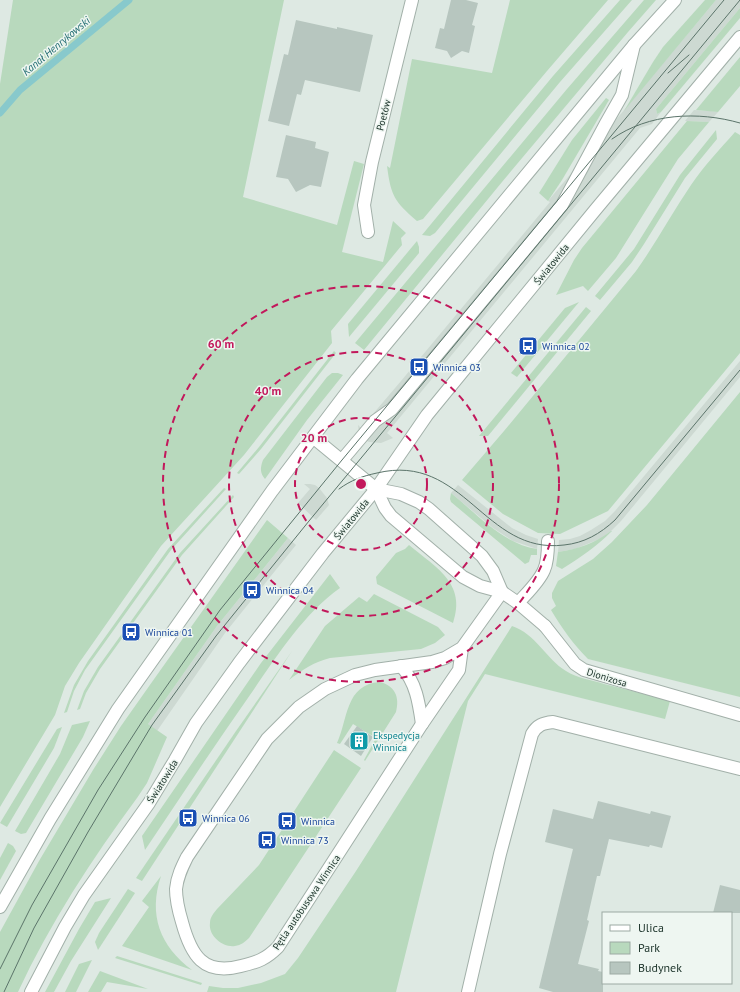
<svg xmlns="http://www.w3.org/2000/svg" width="740" height="992" viewBox="0 0 740 992" font-family="'PT Sans',sans-serif">
<rect width="100%" height="100%" fill="#dee9e3"/>
<g fill="#cdd9d2">
<path d="M716,0H740V8L656,109L657,114L661,112L652,124L640,128L514,280L387,433L393,438L381,443L369,442L365,440L359,433L358,425L361,428L401,381L550,202L548,201Z"/>
<path d="M694,110L711,111L718,112L709,122L685,121Z"/>
<path d="M740,361V377L621,521L611,531L602,538L575,549L558,552L559,540L570,539L580,536L591,530L605,521L615,511Z"/>
<path d="M304,484H310L315,485L319,488L327,498L329,505L316,520L298,503L310,489Z"/>
<path d="M458,485L512,528L526,535L538,539L537,549L513,541L493,528L451,493Z"/>
<path d="M288,538L296,545L225,633L157,731L148,724L217,626Z"/>
</g>
<g fill="#b8d9bd">
<path d="M13,0H284L243,197L337,225L354,161L364,164L342,252L383,262L393,221L406,233L401,238L402,245L331,331L332,343L244,455L161,546L79,663L65,686L55,715L0,807V84Z"/>
<path d="M510,0H608L547,71L423,219L417,221C394,201 391,196 387,166L390,168L412,59L492,73Z"/>
<path d="M620,0H632L560,82L435,233L430,236L422,235L553,76Z"/>
<path d="M644,0H656L628,32L502,182L364,350L355,343L567,89Z"/>
<path d="M705,0H716L624,111L653,62L663,47Z"/>
<path d="M740,8V18L661,112L657,114L656,109Z"/>
<path d="M740,57V86L718,112L696,110Z"/>
<path d="M606,98L609,100L562,180L548,201L539,193L572,140Z"/>
<path d="M687,121L709,122L678,159L616,258L588,291L583,286L556,295L574,260L582,248Z"/>
<path d="M716,130L717,139L685,178L644,244L632,262L600,300L595,296L634,249L680,175Z"/>
<path d="M735,132L740,135V353L608,511L560,534L538,533L503,514L462,480L504,431L636,271C656,243 672,213 691,185C704,166 720,149 735,132Z"/>
<path d="M417,241L419,247V253L349,337L348,324Z"/>
<path d="M579,302L517,377L511,373L565,308Z"/>
<path d="M586,307L591,311L488,436H479Z"/>
<path d="M334,351L336,353L261,449L239,474L237,473L259,447Z"/>
<path d="M332,373H338L343,375L307,420L265,479C260,473 260,468 263,460L327,377Z"/>
<path d="M740,392V697L588,659C573,644 562,628 551,610L556,606L552,598V593L558,581L593,559L612,542L647,505Z"/>
<path d="M224,488L226,489L171,550L85,670L74,691L67,712L64,713L74,685L88,661L168,549Z"/>
<path d="M451,493C477,514 503,544 537,549V555H531L529,562L525,564L451,502L450,499Z"/>
<path d="M233,495L234,497L182,555L100,669L86,693L80,709L77,710L84,691L98,667L180,553Z"/>
<path d="M267,520L288,538L217,626L148,724L167,737L147,783L137,798C92,859 50,923 18,992H0V932L39,861L93,770L121,726L152,682Z"/>
<path d="M611,531H612C597,546 580,558 562,569L556,566L558,552C578,549 595,543 611,531Z"/>
<path d="M409,545C435,567 467,583 453,623L377,584L376,577L396,553L405,549Z"/>
<path d="M330,574L340,588C303,614 275,659 250,695C214,746 180,798 145,850L142,836L261,663Z"/>
<path d="M374,594L438,627L445,635L435,643L421,649L330,658C314,662 302,670 289,680L325,626L359,597L367,602Z"/>
<path d="M512,626C536,634 546,659 566,671C577,678 592,680 604,684C626,689 648,695 670,701L665,719L485,674L468,701L396,992H207L209,986L223,988H238L261,983L285,974L298,958L356,871Z"/>
<path d="M292,651L142,881L136,878L236,731Z"/>
<path d="M380,682C395,686 400,697 396,712L365,761L364,760L376,738L353,724L340,744L337,743C348,720 345,684 380,682Z"/>
<path d="M90,721L83,737L26,833L21,834L15,831L60,754L72,725Z"/>
<path d="M62,727L54,748L7,827L0,823L57,729Z"/>
<path d="M334,750L361,768L249,938C245,942 241,945 235,946C223,948 208,936 210,923C210,917 214,913 217,909L259,865Z"/>
<path d="M8,843L13,846L16,851L0,880V858Z"/>
<path d="M161,876C148,915 160,946 192,970L122,946L149,907L142,901Z"/>
<path d="M128,889L135,893L98,950L95,942L99,933Z"/>
<path d="M111,898L71,961L54,992H45L79,929L95,902Z"/>
<path d="M117,956L202,983L201,985L115,958Z"/>
<path d="M92,960L76,992H65L79,964Z"/>
<path d="M100,971L148,989L107,982L101,992H88Z"/>
</g>
<g fill="none" stroke-linecap="round" stroke-linejoin="round">
<path stroke="#88c9cc" stroke-width="7" d="M0,113L20,90L129,0"/>
</g>
<g fill="#b7c6bf">
<path d="M451,0H466L478,3L472,25L475,26L469,53L462,51L451,58L447,51L435,48L440,28L444,29Z"/>
<path d="M296,20L337,29V27L373,35L360,92L305,80L301,95L297,94L289,126L268,121L284,54L288,55Z"/>
<path d="M286,135L316,142L315,148L329,152L321,187L310,185L296,192L288,179L276,177Z"/>
<path d="M357,726L373,737L361,756L344,744Z"/>
<path d="M598,801L650,814L651,811L671,816L662,848L650,845L649,847L609,839L600,876H597L587,920L589,921L578,964L599,969L598,971L603,972V992H553L539,988L573,849L545,842L553,809L593,819Z"/>
<path d="M720,885L740,890V913H713Z"/>
</g>
<g fill="none" stroke-linecap="round" stroke-linejoin="round">
<defs>
<g id="service">
<path d="M342,460L375,421L392,409L562,205L605,125L622,95L634,45"/>
<path d="M518,603C527,593 539,582 544,570C548,561 548,550 548,541"/>
<path d="M545,626L575,664L584,670L740,715"/>
<path d="M462,648L459,670L422,724L278,947C266,959 258,962 241,966C203,976 191,955 182,922C179,912 176,900 176,889C177,877 182,867 187,857L267,739L299,707L325,689L355,675L375,670L432,662L445,658L462,648L502,592"/>
<path d="M401,666C416,682 419,703 422,724"/>
</g>
<g id="minor">
<path d="M368,232L364,205L372,162L412,0"/>
<path d="M314,438L376,489L385,508L391,516L463,577L480,586L502,592L518,603L545,626"/>
<path d="M376,489L401,494L419,502L429,509L482,556L493,571L502,592"/>
<path d="M468,992L500,854L532,734C537,725 543,723 553,722L740,769"/>
</g>
<g id="tertiary">
<path d="M0,907L50,819L118,709L272,491L357,379L634,45L675,0"/>
<path d="M31,992L65,927L84,895L149,803L175,760L196,723L239,663L323,553L376,489L427,415L596,209L740,37"/>
</g>
</defs>
<use href="#service" stroke="#a2b0a9" stroke-width="14"/>
<use href="#minor" stroke="#a2b0a9" stroke-width="14"/>
<use href="#tertiary" stroke="#a2b0a9" stroke-width="14"/>
<use href="#service" stroke="#fff" stroke-width="12"/>
<use href="#minor" stroke="#fff" stroke-width="12"/>
<use href="#tertiary" stroke="#fff" stroke-width="12"/>
<g stroke="#5b746a" stroke-width="1">
<path d="M668,73L689,55"/>
<path d="M612,139C649,113 698,111 740,123"/>
<path d="M339,489C351,480 363,476 377,473C464,452 484,555 564,545C584,543 600,534 615,520L740,370"/>
<path d="M0,969L32,905L98,790L145,717L220,610L342,460L724,0"/>
<path d="M4,992L34,928L88,832L152,725L216,636L309,521L740,0"/>
</g>
</g>
<g fill="none" stroke="#c2185b" stroke-width="2" stroke-dasharray="7 5">
<circle cx="361" cy="484" r="66"/>
<circle cx="361" cy="484" r="132"/>
<circle cx="361" cy="484" r="198"/>
</g>
<defs>
<symbol id="bus-square" viewBox="-11 -11 22 22"><rect x="-9" y="-9" width="18" height="18" rx="4" fill="#1a4fb4" stroke="#eef6f1"/><path d="M-5-6H5V4H4V6H2V4H-2V6H-4V4H-5ZM-3.5-4V0h7V-4ZM-3.5 1.2v1.5H-2V1.2ZM2 1.2v1.5H3.5V1.2Z" fill="#fff"/></symbol>
<symbol id="building-square" viewBox="-11 -11 22 22"><rect x="-9" y="-9" width="18" height="18" rx="4" fill="#0f9aa8" stroke="#eef6f1"/><path d="M-4-6H4V6H1V3H-1V6H-4ZM-2.5-4.3h1.7v1.8h-1.7ZM.8-4.3h1.7v1.8H.8ZM-2.5-1h1.7V.8h-1.7ZM.8-1h1.7V.8H.8Z" fill="#fff"/></symbol>
</defs>
<g fill-rule="evenodd">
<use href="#bus-square" x="517" y="335" width="22" height="22"/>
<use href="#bus-square" x="408" y="356" width="22" height="22"/>
<use href="#bus-square" x="241" y="579" width="22" height="22"/>
<use href="#bus-square" x="120" y="621" width="22" height="22"/>
<use href="#building-square" x="348" y="730" width="22" height="22"/>
<use href="#bus-square" x="177" y="807" width="22" height="22"/>
<use href="#bus-square" x="276" y="810" width="22" height="22"/>
<use href="#bus-square" x="256" y="829" width="22" height="22"/>
</g>
<g text-anchor="middle" stroke-width="3" stroke-linejoin="round" paint-order="stroke">
<g font-size="10" fill="#21382f" stroke="#eef6f1">
<text transform="translate(383 115) rotate(-76)" y="4">Poetów</text>
<text transform="translate(551 264) rotate(-51)" y="4">Światowida</text>
<text transform="translate(351 519) rotate(-51)" y="4">Światowida</text>
<text transform="translate(607 677) rotate(17)" y="4">Dionizosa</text>
<text transform="translate(162 781) rotate(-58)" y="4">Światowida</text>
<text transform="translate(306 902) rotate(-56)" y="4">Pętla autobusowa Winnica</text>
</g>
<g font-size="10" fill="#164399" stroke="#eef6f1" text-anchor="start">
<text x="542" y="350">Winnica 02</text>
<text x="433" y="371">Winnica 03</text>
<text x="266" y="594">Winnica 04</text>
<text x="145" y="636">Winnica 01</text>
<text x="202" y="822">Winnica 06</text>
<text x="301" y="825">Winnica</text>
<text x="281" y="844">Winnica 73</text>
</g>
<g font-size="10" fill="#0d838f" stroke="#eef6f1" text-anchor="start">
<text x="373" y="739">Ekspedycja<tspan x="373" dy="12">Winnica</tspan></text>
</g>
<g font-size="11" font-style="italic" fill="#1f6b70" stroke="#eef6f1">
<text transform="translate(56 46) rotate(-40)" y="4">Kanał Henrykowski</text>
</g>
</g>
<circle cx="361" cy="484" r="6" fill="#c2185b" stroke="#eef6f1" stroke-width="2"/>
<g font-size="12" text-anchor="middle" font-weight="bold" fill="#c2185b" stroke="#eef6f1" stroke-width="3" stroke-linejoin="round" paint-order="stroke">
<text x="221" y="348">60 m</text>
<text x="268" y="395">40 m</text>
<text x="314" y="442">20 m</text>
</g>
<rect x="602" y="912" width="130" height="72" fill="#eef6f1" stroke="#9caaa3"/>
<rect x="610" y="925" width="20" height="6" fill="#ffffff" stroke="#9caaa3"/>
<text x="638" y="932" font-size="12" fill="#21382f">Ulica</text>
<rect x="610" y="942" width="20" height="12" fill="#b8d9bd" stroke="#9caaa3"/>
<text x="638" y="952" font-size="12" fill="#21382f">Park</text>
<rect x="610" y="962" width="20" height="12" fill="#b7c6bf" stroke="#9caaa3"/>
<text x="638" y="972" font-size="12" fill="#21382f">Budynek</text>
</svg>
